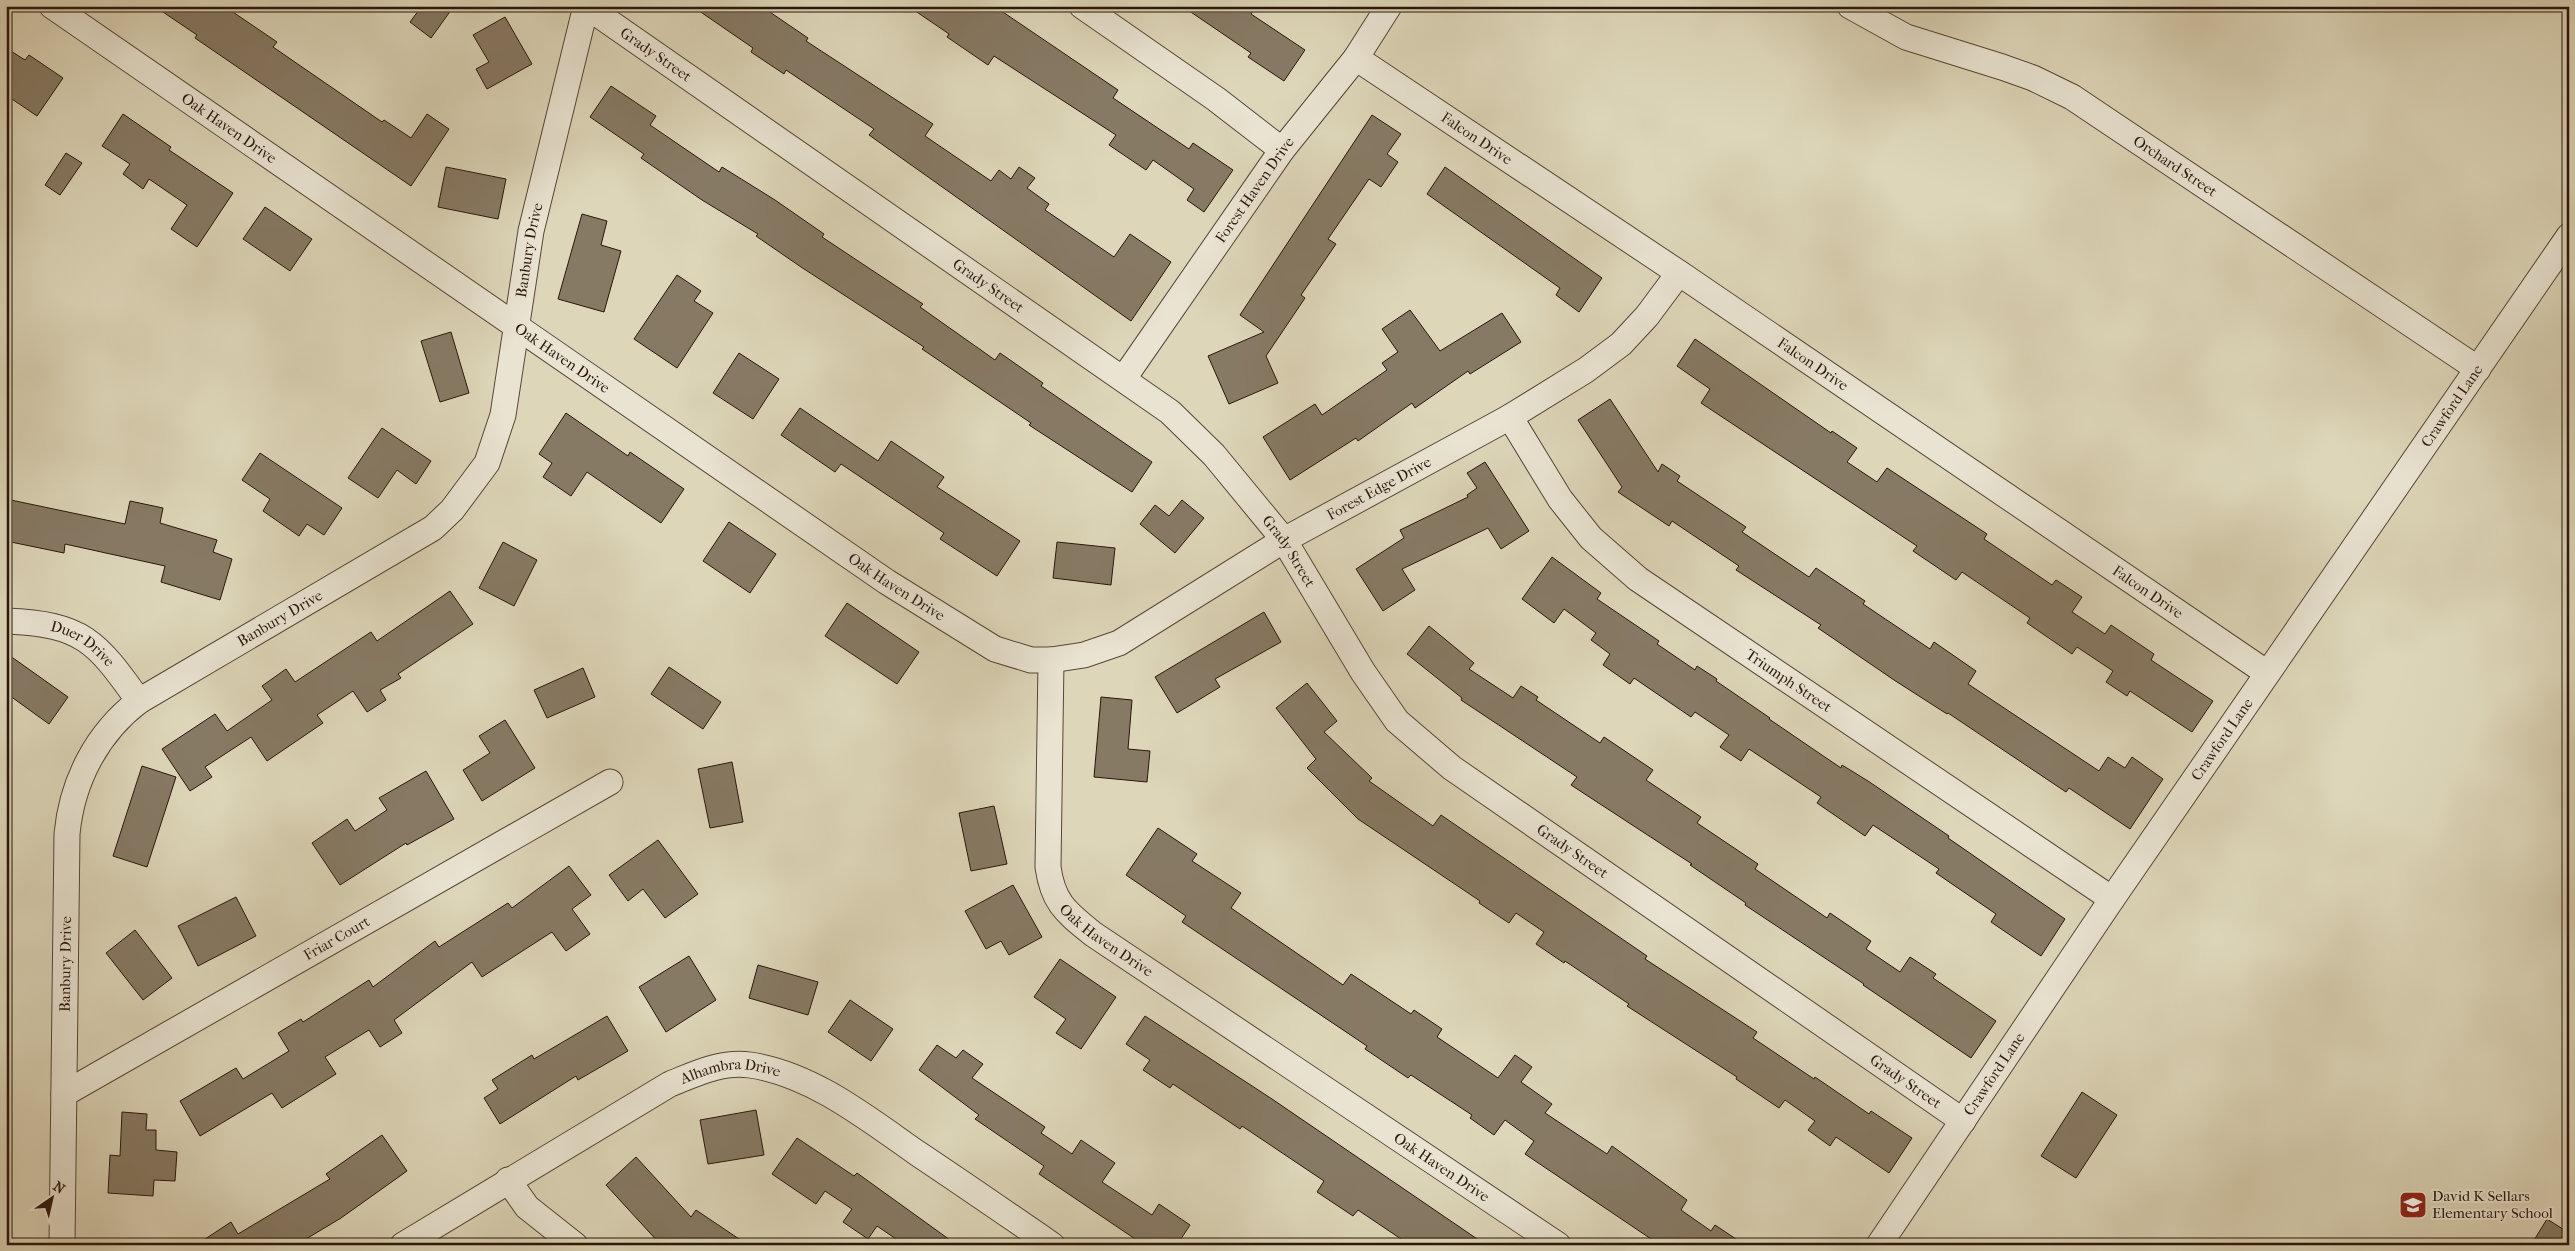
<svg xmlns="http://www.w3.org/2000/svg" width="2575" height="1251" viewBox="0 0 2575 1251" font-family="'IM FELL French Canon',serif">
<rect width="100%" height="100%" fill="#ddd6b9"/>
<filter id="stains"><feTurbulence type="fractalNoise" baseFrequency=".004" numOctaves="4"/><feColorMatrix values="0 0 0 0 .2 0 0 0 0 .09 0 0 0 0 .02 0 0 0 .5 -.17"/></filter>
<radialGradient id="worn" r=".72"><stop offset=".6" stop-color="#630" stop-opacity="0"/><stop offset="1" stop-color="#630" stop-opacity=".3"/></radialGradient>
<g fill="#877a65" stroke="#29160b">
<path d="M154,6H224L277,42L273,47L382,122L384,120L411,138L427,114L449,129L411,186L195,38L197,35Z"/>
<path d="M422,6H454L431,38L410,22Z"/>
<path d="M692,6H761L808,38L806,41L933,124L925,136L991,181L999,170L1011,179L1019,167L1035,178L1027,188L1049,204L1045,210L1114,257L1130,234L1171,262L1131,321L869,135L874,129L786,70L784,74L751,52L753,48Z"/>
<path d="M908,6H994L1118,90L1113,98L1189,149L1193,143L1233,170L1204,212L1187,200L1194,189L1153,160L1146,170L1109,145L1116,135L994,56L988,65L947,37L949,34Z"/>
<path d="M1182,6H1256L1251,14L1305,50L1284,81L1248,57L1251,53Z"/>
<path d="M505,17L532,64L487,89L476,69L489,62L473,35Z"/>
<path d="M6,48L25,60L29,55L63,78L37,116L6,95Z"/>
<path d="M611,86L656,116L650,125L719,172L722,167L775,200L824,234L822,237L923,304L920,307L995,360L1000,353L1043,383L1041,386L1152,462L1132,492L1029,425L1031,423L922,349L924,347L801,267L756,236L758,234L702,200L641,158L644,154L590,117Z"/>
<path d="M123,114L171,147L169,150L233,193L197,247L171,229L187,205L149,179L143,189L123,174L130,164L102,146Z"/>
<path d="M1372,115L1401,134L1387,154L1398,162L1381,187L1369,179L1328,239L1336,244L1301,295L1305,298L1266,356L1278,383L1229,404L1208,356L1264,332L1240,315Z"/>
<path d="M66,153L82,163L60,195L45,185Z"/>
<path d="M446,167L506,179L498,219L438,207Z"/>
<path d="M1445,167L1602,278L1579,312L1556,295L1560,288L1427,194Z"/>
<path d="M265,207L312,239L290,271L243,239Z"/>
<path d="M582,214L607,221L601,245L621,251L604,312L558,299Z"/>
<path d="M677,275L701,291L694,301L713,313L677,368L634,339Z"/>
<path d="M1410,310L1440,351L1502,313L1521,342L1470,374L1468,371L1415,408L1412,403L1358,441L1356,438L1290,480L1263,437L1315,404L1322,415L1387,370L1382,363L1398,352L1382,329Z"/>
<path d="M451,332L469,393L440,402L421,341Z"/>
<path d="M1695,339L1831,433L1832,431L1857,448L1847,462L1877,482L1887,468L1987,534L1984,539L2052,585L2056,580L2082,597L2072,612L2105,634L2111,625L2154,654L2151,660L2213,701L2192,732L2130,691L2127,696L2106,682L2113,671L2077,647L2072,654L2027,623L2030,618L1962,572L1956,580L1913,551L1917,546L1701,403L1710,389L1677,366Z"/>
<path d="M739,353L779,379L753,419L713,393Z"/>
<path d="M1610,399L1658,472L1662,464L1680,476L1677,481L1746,527L1742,532L1809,577L1816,568L1865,601L1863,604L1930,649L1934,642L1976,671L1968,684L2099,771L2108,757L2125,768L2132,757L2163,779L2130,829L2069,788L2066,792L1948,713L1947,714L1894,680L1818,628L1821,625L1736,570L1739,566L1672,521L1669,526L1618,492L1622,487L1578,420Z"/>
<path d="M800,408L878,461L891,441L944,477L937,487L1020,541L997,576L940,539L944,533L841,464L835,472L781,435Z"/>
<path d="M566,413L628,456L630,452L684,489L661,523L587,472L571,496L543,477L552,463L539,454Z"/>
<path d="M382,428L431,461L416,484L397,470L378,498L348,478Z"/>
<path d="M260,453L342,508L324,535L307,524L299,536L263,511L270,499L242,480Z"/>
<path d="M1485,462L1529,531L1501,549L1488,528L1402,569L1415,590L1383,611L1356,569L1404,538L1400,530L1468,497L1467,495L1477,488L1467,473Z"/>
<path d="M6,499L125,524L130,501L163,508L160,523L217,540L213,552L232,559L220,600L161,582L165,566L65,544L64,553L6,541Z"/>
<path d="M1182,500L1204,518L1175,553L1140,524L1155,505L1169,516Z"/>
<path d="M729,522L776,554L750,593L703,561Z"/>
<path d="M503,542L537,560L514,606L479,588Z"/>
<path d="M1057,542L1115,548L1111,585L1053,578Z"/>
<path d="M1552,557L1601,593L1597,599L1659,641L1657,644L1695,670L1697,666L1717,679L1716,681L1770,718L1769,719L1841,768L1842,765L1868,781L1949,836L1948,838L2065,919L2041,956L1991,922L1996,914L1936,873L1939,869L1873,825L1865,836L1817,803L1821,797L1749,749L1741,761L1720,747L1729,735L1695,712L1691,717L1634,678L1630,684L1603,665L1610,654L1591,640L1596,633L1564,609L1554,623L1522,599Z"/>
<path d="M450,591L473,624L398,674L401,678L380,690L386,700L367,712L353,691L317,715L323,723L267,761L251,737L205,767L212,777L190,791L162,749L215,714L227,731L272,700L262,686L286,669L295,682L371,632L377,641Z"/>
<path d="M847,603L919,652L897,684L825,636Z"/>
<path d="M1264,612L1281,642L1215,679L1220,687L1177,713L1155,677Z"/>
<path d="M1429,626L1474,663L1469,669L1513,698L1521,686L1538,697L1536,700L1600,743L1604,737L1653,770L1646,780L1701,817L1697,823L1758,864L1755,869L1827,918L1830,913L1871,941L1866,949L1900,972L1910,957L1936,974L1933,978L1996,1021L1971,1058L1863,985L1864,984L1745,905L1746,903L1690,865L1692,864L1571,785L1577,777L1461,700L1462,698L1407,654Z"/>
<path d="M6,653L68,697L49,724L6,693Z"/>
<path d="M669,667L721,702L703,729L651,694Z"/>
<path d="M583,668L595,697L547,718L534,690Z"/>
<path d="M1307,683L1337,721L1324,732L1372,778L1369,781L1433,826L1441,815L1647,956L1645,959L1757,1032L1753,1038L1814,1079L1815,1077L1869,1114L1871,1111L1912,1138L1889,1173L1836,1137L1830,1146L1808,1130L1815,1121L1785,1100L1779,1108L1736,1079L1737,1077L1627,1006L1629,1004L1565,961L1564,963L1536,944L1544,932L1516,913L1509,923L1479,903L1480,901L1358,819L1307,768L1316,759L1276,708Z"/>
<path d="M1101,697L1132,700L1128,749L1150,751L1147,782L1094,777Z"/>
<path d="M505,720L535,768L482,801L463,770L490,753L479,736Z"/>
<path d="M732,762L743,822L710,828L698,769Z"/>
<path d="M142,766L176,777L147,867L113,856Z"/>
<path d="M426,771L454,819L407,845L406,843L340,885L312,843L347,819L355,831L387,810L379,798Z"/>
<path d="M994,806L1007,864L971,871L959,813Z"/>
<path d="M1158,828L1197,854L1192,861L1241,893L1231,908L1343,985L1351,974L1411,1014L1414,1010L1442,1029L1437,1037L1498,1078L1515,1055L1532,1067L1521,1082L1552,1104L1545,1113L1607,1154L1612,1146L1687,1200L1681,1210L1711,1231L1715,1225L1745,1245H1660L1525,1154L1534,1141L1505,1120L1494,1135L1470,1118L1472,1115L1411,1075L1408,1078L1365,1049L1367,1046L1182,922L1186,916L1126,875Z"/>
<path d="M658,840L698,894L665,918L643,889L628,901L609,875Z"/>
<path d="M569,866L591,895L572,909L590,934L566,951L552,932L482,977L472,962L394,1020L402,1033L380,1047L369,1030L325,1057L336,1074L282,1108L272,1093L200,1136L180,1101L236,1068L243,1079L289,1051L278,1033L301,1019L303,1022L369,980L373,987L435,941L439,947L508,903L512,908Z"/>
<path d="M1013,885L1042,937L1009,955L1001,941L986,949L965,911Z"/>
<path d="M236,897L256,936L198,966L178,926Z"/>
<path d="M135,930L172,978L143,1000L106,953Z"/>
<path d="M689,956L716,1000L666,1032L639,987Z"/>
<path d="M1060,959L1116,997L1081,1049L1056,1033L1066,1019L1034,997Z"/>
<path d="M758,965L818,982L808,1015L749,998Z"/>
<path d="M850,1000L893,1029L871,1061L828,1032Z"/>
<path d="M607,1016L628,1051L578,1080L576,1076L500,1124L484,1098L498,1089L492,1080L532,1055L534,1059Z"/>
<path d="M1145,1016L1272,1099L1486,1245H1410L1358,1210L1353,1216L1317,1192L1324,1181L1242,1126L1240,1129L1173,1084L1170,1088L1143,1070L1150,1060L1126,1044Z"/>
<path d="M937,1045L956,1058L963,1050L983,1064L972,1078L1045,1127L1041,1133L1072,1154L1081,1140L1115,1163L1102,1182L1152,1215L1159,1204L1190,1225L1177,1245H1144L1039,1174L1044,1166L975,1119L979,1115L919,1070Z"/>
<path d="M2082,1092L2117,1115L2076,1178L2041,1156Z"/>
<path d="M756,1110L764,1155L708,1164L700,1120Z"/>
<path d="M122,1112L147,1114L146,1130H156V1150L177,1152L175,1181L154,1180L153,1196L108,1193L110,1155L120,1156Z"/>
<path d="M382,1135L407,1171L341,1218L296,1245H196L231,1222L238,1234L330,1179L326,1174Z"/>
<path d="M797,1138L854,1176L857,1173L957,1245H905L877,1226L868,1239L843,1222L852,1209L825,1191L816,1204L772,1174Z"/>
<path d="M636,1157L691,1217L696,1210L748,1245H661L606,1185Z"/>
<path d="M2547,1219L2569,1233V1245H2531Z"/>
</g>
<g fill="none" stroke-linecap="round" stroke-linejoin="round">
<defs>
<g id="minor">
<path id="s1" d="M52,6L887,582L995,649L1031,660H1051L1084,655L1119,643L1284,540L1510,417L1586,370L1621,344L1647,316L1679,273"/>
<path id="s2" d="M586,6L1170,412L1214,455L1284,540L1363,672L1397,721L1452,768L1963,1121"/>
<path d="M1082,6L1216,99L1282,150"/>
<path id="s3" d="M1850,6L1906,37L2002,67L2033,78L2072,97L2478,369"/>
<path id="s4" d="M1356,58L1679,273L2267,673"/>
<path id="s5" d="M1124,378L1282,150L1356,58L1389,6"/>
<path id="s6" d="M1510,417L1560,499L1591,538L1638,579L2112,899"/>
<path id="s7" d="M6,621C83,624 96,641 139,701"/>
<path id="s8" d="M1051,660L1048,867C1053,903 1066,912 1093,934L1558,1245"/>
<path id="s9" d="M64,1094L610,782"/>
<path d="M508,1180L527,1207L575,1245"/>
<path id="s10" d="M62,1245L67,834C72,781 97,733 139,701L433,528L452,510L487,463L503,415L531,231L586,6"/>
<path id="s11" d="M403,1245L670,1084C695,1074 721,1061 750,1065C812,1074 867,1118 917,1153C962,1183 1007,1214 1052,1245"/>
<path id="s12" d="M1879,1245L2112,899L2569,236"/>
</g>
</defs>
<use href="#minor" stroke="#564636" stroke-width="27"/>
<use href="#minor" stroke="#e9e4d2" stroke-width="25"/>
</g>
<defs>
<symbol id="school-square" viewBox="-11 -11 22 22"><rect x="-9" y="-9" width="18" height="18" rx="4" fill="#8f2418" stroke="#e9e4d2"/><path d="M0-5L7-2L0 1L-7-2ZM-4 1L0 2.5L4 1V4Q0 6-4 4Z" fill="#fff"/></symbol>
</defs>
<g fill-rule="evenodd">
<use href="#school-square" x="2397" y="1189" width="32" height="32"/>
</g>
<g text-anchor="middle" stroke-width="4" stroke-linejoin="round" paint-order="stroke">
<g font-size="15" fill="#29160b" stroke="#e9e4d2">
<text dy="5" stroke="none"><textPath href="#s2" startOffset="85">Grady Street</textPath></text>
<text dy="5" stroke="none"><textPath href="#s1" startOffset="215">Oak Haven Drive</textPath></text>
<text dy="5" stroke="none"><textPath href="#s4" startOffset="145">Falcon Drive</textPath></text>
<text dy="5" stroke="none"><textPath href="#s3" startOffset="365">Orchard Street</textPath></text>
<text dy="5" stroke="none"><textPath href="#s5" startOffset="229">Forest Haven Drive</textPath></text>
<text dy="5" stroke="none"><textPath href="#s10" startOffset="1210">Banbury Drive</textPath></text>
<text dy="5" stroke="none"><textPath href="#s2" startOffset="490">Grady Street</textPath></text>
<text dy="5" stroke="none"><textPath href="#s1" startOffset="620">Oak Haven Drive</textPath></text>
<text dy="5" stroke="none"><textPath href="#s4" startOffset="550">Falcon Drive</textPath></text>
<text dy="5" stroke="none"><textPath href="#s12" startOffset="1016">Crawford Lane</textPath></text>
<text dy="5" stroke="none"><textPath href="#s1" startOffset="1572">Forest Edge Drive</textPath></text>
<text dy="5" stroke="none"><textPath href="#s2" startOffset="895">Grady Street</textPath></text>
<text dy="5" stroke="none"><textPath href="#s1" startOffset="1025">Oak Haven Drive</textPath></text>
<text dy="5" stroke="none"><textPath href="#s4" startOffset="955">Falcon Drive</textPath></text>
<text dy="5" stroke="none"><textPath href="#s10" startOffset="730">Banbury Drive</textPath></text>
<text dy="5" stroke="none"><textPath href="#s7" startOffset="82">Duer Drive</textPath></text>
<text dy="5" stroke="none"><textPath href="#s6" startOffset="390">Triumph Street</textPath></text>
<text dy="5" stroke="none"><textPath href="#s12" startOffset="611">Crawford Lane</textPath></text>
<text dy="5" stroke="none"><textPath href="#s2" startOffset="1315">Grady Street</textPath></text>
<text dy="5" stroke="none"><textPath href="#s9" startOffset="314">Friar Court</textPath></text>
<text dy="5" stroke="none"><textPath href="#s8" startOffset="305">Oak Haven Drive</textPath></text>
<text dy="5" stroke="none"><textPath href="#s10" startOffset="281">Banbury Drive</textPath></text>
<text dy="5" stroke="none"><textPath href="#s12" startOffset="206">Crawford Lane</textPath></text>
<text dy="5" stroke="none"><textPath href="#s11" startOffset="375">Alhambra Drive</textPath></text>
<text dy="5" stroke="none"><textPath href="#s2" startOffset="1720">Grady Street</textPath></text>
<text dy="5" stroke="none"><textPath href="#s8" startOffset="710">Oak Haven Drive</textPath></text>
</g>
<g font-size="15" fill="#29160b" stroke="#e9e4d2" text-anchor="start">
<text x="2432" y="1201">David K Sellars<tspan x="2432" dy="17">Elementary School</tspan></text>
</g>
</g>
<rect width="2575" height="1251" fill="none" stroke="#ddd6b9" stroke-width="25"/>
<rect x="8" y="8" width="2560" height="1236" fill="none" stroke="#29160b" stroke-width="2.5"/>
<rect x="12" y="12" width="2550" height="1226" fill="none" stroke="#29160b"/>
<g transform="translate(52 1198) rotate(34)" stroke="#e9e4d2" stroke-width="4" paint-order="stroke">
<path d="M0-4L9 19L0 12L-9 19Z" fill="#29160b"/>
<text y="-8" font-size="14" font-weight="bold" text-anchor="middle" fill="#29160b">N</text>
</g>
<rect width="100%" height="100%" filter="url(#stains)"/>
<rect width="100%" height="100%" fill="url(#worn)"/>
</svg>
